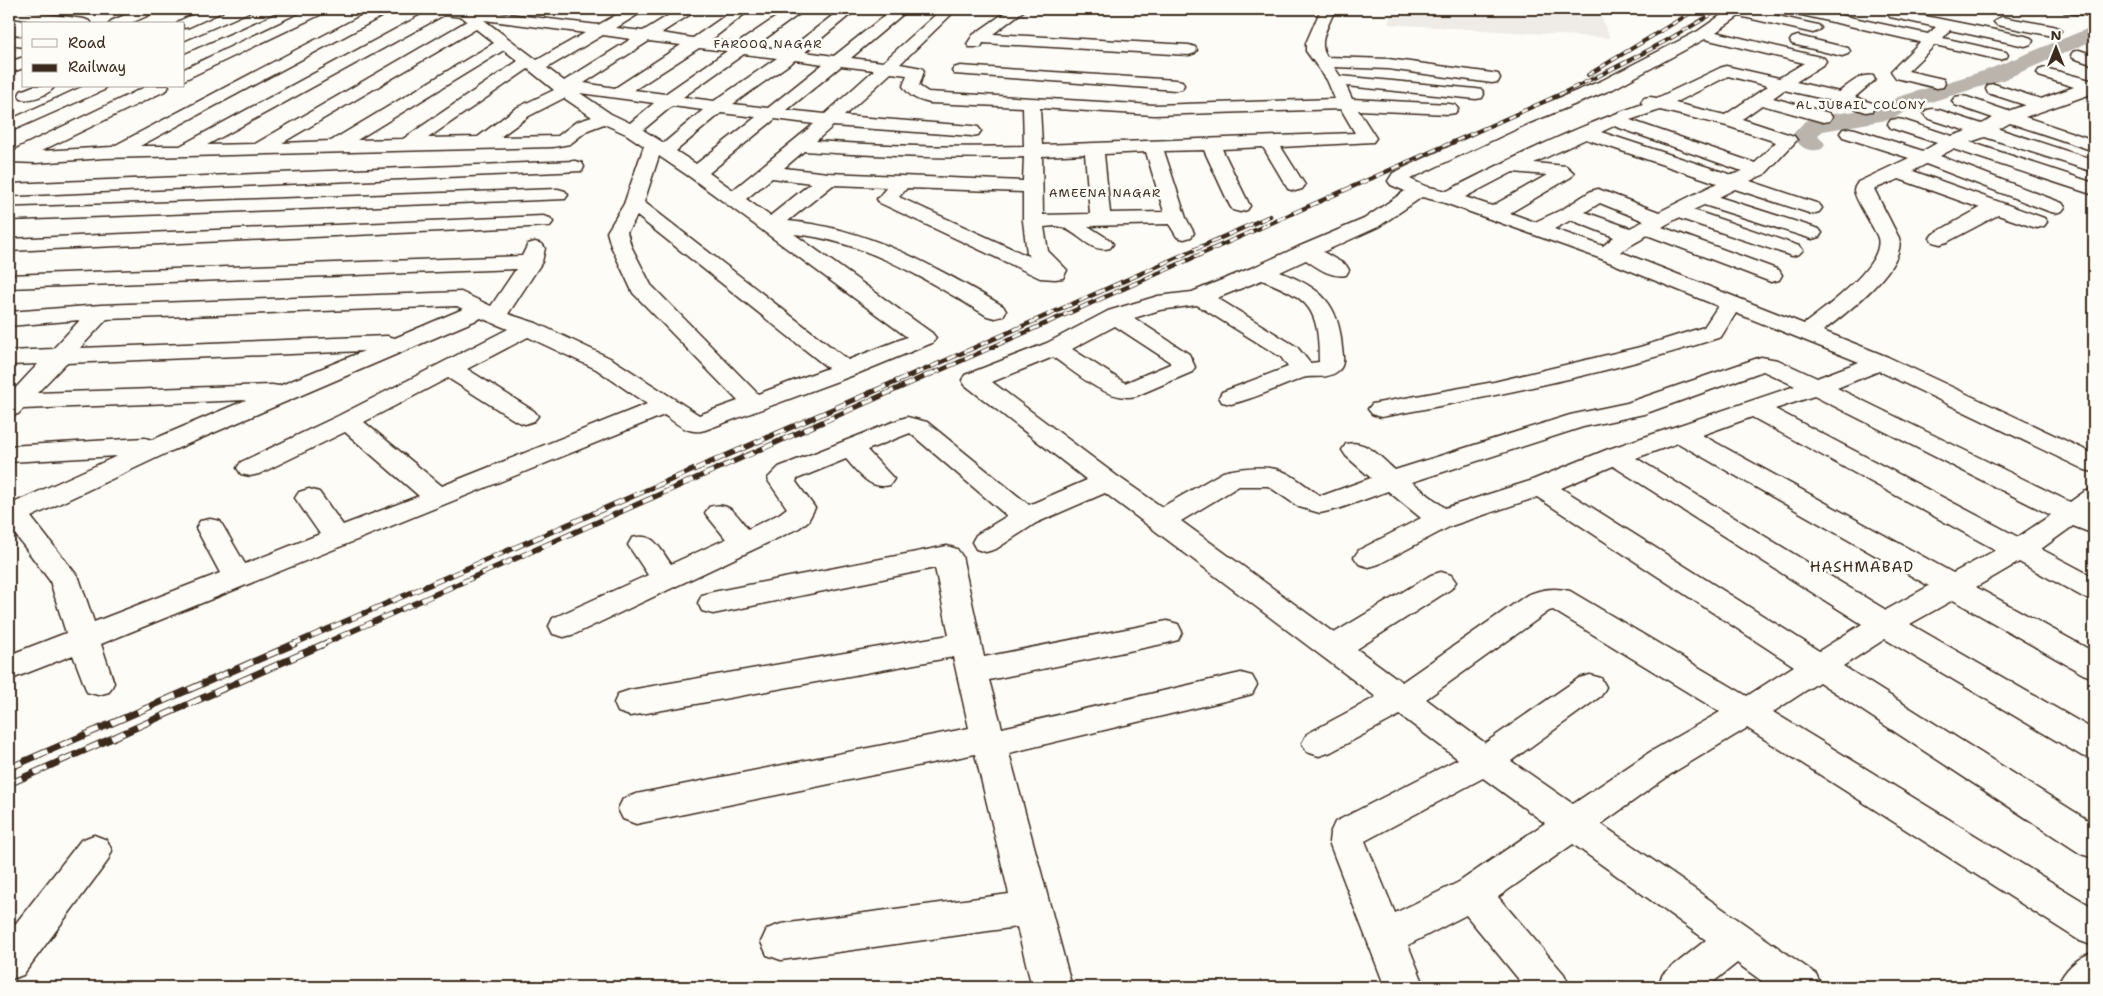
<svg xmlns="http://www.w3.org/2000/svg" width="2103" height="996" viewBox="0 0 2103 996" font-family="'Shantell Sans',sans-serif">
<rect width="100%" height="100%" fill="#fdfcf7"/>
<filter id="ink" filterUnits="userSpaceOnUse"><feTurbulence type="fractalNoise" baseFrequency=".02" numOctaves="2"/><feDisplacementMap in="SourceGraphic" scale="10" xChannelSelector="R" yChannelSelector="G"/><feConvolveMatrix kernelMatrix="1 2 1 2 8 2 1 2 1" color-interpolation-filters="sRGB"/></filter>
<g filter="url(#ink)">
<path fill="#efece7" d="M1392,9H1598L1610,38L1388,24Z"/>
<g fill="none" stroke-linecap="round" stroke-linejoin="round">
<path fill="#bbb4ad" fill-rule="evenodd" d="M2094,26V40L2003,80L1914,107L1892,119L1823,131L1818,135L1825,144L1822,149C1807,153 1800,147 1792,135L1805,121L1825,115L1878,108L1898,97L1987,70Z"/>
<defs>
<g id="minor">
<path d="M9,9L84,19L89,21L91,24H52L9,17Z"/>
<path d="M139,9H158L156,12L129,24H109L111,21Z"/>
<path d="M205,9H224L222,12L189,27L184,28V24H177L179,21Z"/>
<path d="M259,9H278L276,12L184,53V42Z"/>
<path d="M310,9H328L326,12L184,80V69Z"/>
<path d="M374,9H392L390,12L140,146H180L429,11L428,9H468L598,25L627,9H644L642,12L616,28L643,31L679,9H696L694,12L661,33L693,38L735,9H751L711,40L738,43L788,9H804L802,12L755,46L788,50L841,9H857L805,52L834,56L893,9H909L851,58L883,62L942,9H957L900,64L922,68L924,71L919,86L928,92L1154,105L1335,99L1327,80L1306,51V43L1321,9H1335C1330,24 1316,42 1327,57L1388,59L1492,73L1498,74L1500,78L1498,82L1492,83L1388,69L1334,67L1340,76L1476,89L1482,90L1484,94L1482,98L1476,99L1346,86L1352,99L1449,104L1455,105L1458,109L1455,113L1449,114L1358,110L1376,138L1373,142L1281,147L1305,185L1302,189L1295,191L1288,189L1263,147L1222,149L1250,206L1247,210L1240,212L1233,210L1230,206L1204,150L1164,151L1186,218L1194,233L1191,237L1184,239L1177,237L1169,224L1088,226L1110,240L1113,244L1110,248C1089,254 1079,231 1060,227C1056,225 1049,227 1044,227L1048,251L1067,270L1063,278L1055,279L1040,278L880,203L877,199L887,187L833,185L788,221C869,228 934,266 1003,306L1006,311L1003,316L995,318L987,316C927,280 866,241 794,234L932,333L936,338L932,343L854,375L705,430C688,435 678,424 664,415L101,644L114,683L109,692L98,695L87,692L73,655L9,680V655L66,633L50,581L9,526V505L117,456L9,462V446L145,438L152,440L246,400L23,409L18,414L9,416V395L38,364L9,365V351L53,349L80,320L9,326V312L101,305L461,292L491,306L516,269L9,288V275L522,256L528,244L535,242L542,244L545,248L542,262L508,314L536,323L612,359L699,415L738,401L633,293L611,246L607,232L624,204L644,146L626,134L604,124L588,130L570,144L553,147L104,158L36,163L9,162V150L16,151L18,148L147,86H169L167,90L41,151L112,147ZM444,15L462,17L467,21L255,144L207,145ZM484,20L585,33L537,60ZM476,29L494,43L331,141L282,143ZM603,35L631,39L564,81L547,68ZM649,41L681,45L615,88L584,83ZM699,48L727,51L665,94L634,90ZM504,50L518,61L403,139L357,140ZM744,54L777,58L714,101L683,97ZM795,60L823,64L768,108L733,104ZM841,66L874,70L825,114L787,110ZM528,69L554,90L516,108L478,137L428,138ZM891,73L907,75L903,86C910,97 917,100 930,103L1023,107L1024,146C954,148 885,146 816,141L833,126L972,136L978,135L981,131L978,127L972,126L844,116ZM580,93L654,103L630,123L611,114ZM564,98L592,117L576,122L558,136L500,137L529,116ZM672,106L703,110L664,143L643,130ZM1040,108L1154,115L1341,109L1355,133L1042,145ZM721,113L756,117L696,164L676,151ZM775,119L814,124L733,190L709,173ZM804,151C878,156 950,159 1024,157L1023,181L828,173L784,168ZM1146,152L1164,212L1110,213L1104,154ZM1085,154L1090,214L1043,215L1042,156ZM659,156L690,177L907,337L848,360L644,202ZM772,178L811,183L770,216L746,199ZM907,188L1023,192V221L1027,253L1030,257L899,197ZM637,216L828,368L758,394L651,285L631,246L627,232ZM457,306L463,309L395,338L387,336L80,348L107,319ZM481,318L508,329L338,416L241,462L237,468L241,474L250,476L259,474L345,432L419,496L343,525L319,492L309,489L299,492L295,498L320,534L245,564L220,521L210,519L200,521L196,528L220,573L94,622L79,578L31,517L169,452ZM528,337L596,369L647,404L442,486L364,422L448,378L516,421L525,424L534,421L538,416L534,411L467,369ZM364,351L279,386L272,385L37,393L66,363Z"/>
<path d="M1010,9H1026L993,34L1189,45L1195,47L1197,50L1195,53L1189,55L983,43L981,47H969L967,44L973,35Z"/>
<path d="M1730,9H1746L1818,25L1821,28L1818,31L1813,33L1739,16L1716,32L1824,58L1826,61L1824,64L1796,82L1839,92C1849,85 1860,73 1873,76L1875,80L1855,97L1872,103L1875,107L1872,111L1866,112L1837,102L1784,90L1773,98L1829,113L1832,117L1829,121L1823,122L1762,105L1742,119L1794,136L1797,140L1765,174L1750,181L1819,204L1822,208L1819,212L1812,214L1735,189L1719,197L1819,229L1822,233L1819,237L1812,239L1704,205L1693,210L1799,246L1803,250L1799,254L1792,256L1678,218L1662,227L1779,270L1782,275L1779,280L1771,282L1647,235C1639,242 1629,245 1621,252L1804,324C1824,309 1885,265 1878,238C1874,226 1854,200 1854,189C1855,186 1857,184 1858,182L1909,158L1843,137L1840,133L1843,129L1849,128L1855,129L1923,151L1937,143L1891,128L1888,124L1891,120L1897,119L1903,120L1952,136L1967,131L1927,118L1924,114L1927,110L1933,109L1939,110L1982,124L1993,118L1955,105L1952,101L1955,97L1961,96L1967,97L2008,111L2025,105L1988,93L1986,89L1988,85L1994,84L2041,99L2074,87L2039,76L2037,73L2039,70L2045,68L2094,81V93L2025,117L2094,140V151L2010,123L1999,129L2094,160V172L1985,137L1970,142L2094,183V195L1953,149L1940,156L2062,203L2065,207L2062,211L2055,213L2048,211L1926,164L1913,171L2044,218L2047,222L2044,226L2037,228L2030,226L1998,215L1947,242L1940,244L1933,242L1930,238L1933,234L1980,208L1899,179L1874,189L1899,238C1907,267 1844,315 1823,331L1888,357L2094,454V472L2085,470L1879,371L1837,388L2070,502L2084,492L2094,489V511L2092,513L2094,514V534L2073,526L2041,549L2094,577V600L2083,597L2019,562L1976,587L2094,652V678L2083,674L1953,600L1910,624L2094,730V759L2082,756L1885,639L1843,666L2094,824V858L2081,854L1819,682L1773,712L2094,908V946L2080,941L1747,728L1674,772L1601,824L1816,974L1822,987H1770L1737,963L1707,987H1657L1663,974L1706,940L1573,844L1498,897L1564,974L1570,987H1525L1466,915L1408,945L1425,987H1385L1329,842L1330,833L1335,822L1458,759L1400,715L1331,752L1319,756L1307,752L1302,743L1307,734L1376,697L1105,493L1036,523L996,549L986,552L976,549L972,542L976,535L1007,516L910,433L867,450L894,479L890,485C869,490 859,473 846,459L797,479L796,482L815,508L808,521L799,528L575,634L564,637L553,634L549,626L553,618L648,575L628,545L632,538C655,532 659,548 671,564L726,539L705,513L709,507C730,501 736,514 748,529L779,514L787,508L769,482L768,478L779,467L898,420L907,417L927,422L1029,505L1087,480L965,385L962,380L965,375L1047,343L1108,311L1158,296L1192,292L1254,267L1298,247L1364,219L1405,191L1391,185L1388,181L1393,173L1517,115L1601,81L1698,31ZM1705,39L1804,63L1779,78L1726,66L1720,68L1657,98L1650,97L1644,98L1641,102L1643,104C1575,127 1510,159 1447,191L1425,186L1410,179L1529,123L1613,89ZM1728,76L1768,86L1725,115L1675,103ZM1660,110L1727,126L1776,142L1755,163L1630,120ZM1614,126L1742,171L1732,175L1601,132ZM1586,139L1717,183L1659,212L1598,189L1591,191L1563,209L1535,222L1510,213L1571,177L1574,173L1566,166L1534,163ZM1513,172L1547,175L1492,206L1465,197ZM1422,197L1442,202L1599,258L1718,306L1704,327L1640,347L1494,382L1372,404L1368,409L1372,414L1381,417C1496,396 1610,373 1721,337L1736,313L1859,362L1817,378L1778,360L1761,357L1627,403L1570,415L1395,470C1380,457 1366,439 1346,444L1342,450L1346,456L1371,478L1324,495H1319C1307,487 1295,476 1282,471C1269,465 1238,468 1223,472L1162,507L1117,476L992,382L1053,357C1075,372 1108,403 1136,396L1192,372L1195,367L1189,354L1134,318L1160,310L1197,305L1281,357L1288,367L1222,392L1219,397L1222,402L1231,404C1249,400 1267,392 1285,385C1292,383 1300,378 1307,377C1318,376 1329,379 1339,370C1345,365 1343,355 1342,348C1339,303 1321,288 1280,272L1306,260C1318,268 1331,278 1346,275L1349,270L1346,265L1323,252L1378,227ZM1600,203L1644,221L1630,228L1585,212ZM1571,220L1614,237L1603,246L1554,229ZM1262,280C1310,299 1319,308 1319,362L1310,363L1297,347L1217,298ZM1115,326L1170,362V364L1125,383L1072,349ZM1763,371L1795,386L1606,450L1530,481L1445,508L1412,482L1583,427L1644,414ZM1814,396L2051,515L2018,537L1775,409ZM1752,417L1996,550L1953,573L1702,435ZM1678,443L1929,586L1886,610L1636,458ZM1613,466L1862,624L1819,651L1561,488ZM1239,486H1268L1299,507L1320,513L1338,509L1388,491L1421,518L1359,550L1354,557L1359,564L1369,567L1379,564L1451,526L1537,497L1794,666L1747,696L1570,591C1554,587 1542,589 1527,595L1402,682L1357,649L1451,589L1456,582L1451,575L1441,572L1431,575L1334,633L1181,521ZM1553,610L1720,712L1650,752L1573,804L1511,761L1601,696L1606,687L1601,678L1590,675L1579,678L1485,743L1426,699L1549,611ZM1483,778L1545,823L1459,882L1395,913L1365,841Z"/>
<path d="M1786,9H1812L1928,34L1936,27L1890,17L1888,14L1890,11L1895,10L2025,36L2031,38L2033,41L2031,44L2025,46L1950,30L1943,38L2006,52L2008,55L2006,58L2000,60L1935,45L1908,71L1943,79L1945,83L1943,87L1937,88L1896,78L1891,71L1920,42L1793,13L1788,12Z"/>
<path d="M2062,9H2094V16L2064,12Z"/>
<path d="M2002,17L2053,26L2058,28L2061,31L2058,34L2053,36L1997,25L1994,22L1997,19Z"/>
<path d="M9,35L24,37V47L9,45Z"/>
<path d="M1798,36L1848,48L1850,51L1848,54L1842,56L1792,44L1790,41L1792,38Z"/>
<path d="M2079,50L2094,55V65L2073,58L2071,55L2073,52Z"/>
<path d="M24,57V68L9,73V62Z"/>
<path d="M960,66L1176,80L1182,81L1184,85L1182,89L1176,90L954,74L952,71L954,68Z"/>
<path d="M33,86H55C49,95 31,101 21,99L19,95L21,91Z"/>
<path d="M84,86H106L104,90L9,132V120Z"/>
<path d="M575,161L582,163L584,167L582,171L9,196V184Z"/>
<path d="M558,189L565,191L568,195L565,199L9,220V208Z"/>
<path d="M543,216L550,218L553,222L550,226L9,251V239Z"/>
<path d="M947,546L957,549L962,556L984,657L1167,621L1178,624L1182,632L1178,640L1167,643L989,680L1002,728L1241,673L1252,676L1257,685L1252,694L1241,697L1009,753L1072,987H1032L1017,927L781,960L767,955L761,942L767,929L781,924L1009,894L975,754L636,824L623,819L618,809L623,799L636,794L969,728L953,657L630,716L618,712L614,703L618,694L630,690L949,635L935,568L713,614L702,611L698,603L702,595L713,592Z"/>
<path d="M94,835L107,840L112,851L107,862L23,975L9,980V932L81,840Z"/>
</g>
<path id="highway" d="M2094,952V987H2057C2064,970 2076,958 2094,952Z"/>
</defs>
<use href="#minor" stroke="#3b2a1e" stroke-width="3"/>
<use href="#highway" stroke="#3b2a1e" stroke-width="3"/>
<use href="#minor" fill="#fdfcf7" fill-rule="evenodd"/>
<use href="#highway" fill="#fdfcf7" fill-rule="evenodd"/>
<defs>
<g id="rail-far3">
<path d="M1588,75L1697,9"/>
<path d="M1405,163C1512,116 1621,71 1720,9"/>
</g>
<g id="rail-far2">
<path d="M915,374L1270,216"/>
<path d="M932,374L1408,162"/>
</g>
<g id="rail-far1">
<path d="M291,645L918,372"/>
<path d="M321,645L935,372"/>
</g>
<g id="rail">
<path d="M9,768L294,644"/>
<path d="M9,784L324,644"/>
</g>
</defs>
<use href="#rail-far3" stroke="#3b2a1e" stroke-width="4"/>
<use href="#rail-far2" stroke="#3b2a1e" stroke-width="4.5"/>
<use href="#rail-far1" stroke="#3b2a1e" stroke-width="5.5"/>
<use href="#rail" stroke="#3b2a1e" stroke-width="7"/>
<use href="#rail-far3" stroke="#fdfcf7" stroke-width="2.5" stroke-dasharray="7" stroke-linecap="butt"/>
<use href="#rail-far2" stroke="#fdfcf7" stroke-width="3" stroke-dasharray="9" stroke-linecap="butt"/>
<use href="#rail-far1" stroke="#fdfcf7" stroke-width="4" stroke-dasharray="11" stroke-linecap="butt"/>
<use href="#rail" stroke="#fdfcf7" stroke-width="5" stroke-dasharray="14" stroke-linecap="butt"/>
</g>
</g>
<g text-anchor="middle" stroke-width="5" stroke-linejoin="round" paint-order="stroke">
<g font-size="12" letter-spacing="1" fill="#3b2a1e" stroke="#fdfcf7">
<text x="768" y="48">FAROOQ NAGAR</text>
<text x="1861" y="109">AL JUBAIL COLONY</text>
<text x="1105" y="197">AMEENA NAGAR</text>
</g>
<g font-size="15" letter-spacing="1" fill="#3b2a1e" stroke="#fdfcf7">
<text x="1862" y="572">HASHMABAD</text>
</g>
</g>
<rect width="2103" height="996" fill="none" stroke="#fdfcf7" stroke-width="30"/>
<rect x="15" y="15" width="2073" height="966" fill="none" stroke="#3b2a1e" stroke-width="2" filter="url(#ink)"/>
<rect x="22" y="22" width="162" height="65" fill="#fdfcf7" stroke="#afa8a0"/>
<rect x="32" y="39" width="25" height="8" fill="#fdfcf7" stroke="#afa8a0"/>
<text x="68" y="48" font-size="15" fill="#3b2a1e">Road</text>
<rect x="32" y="64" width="25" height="8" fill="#3b2a1e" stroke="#afa8a0"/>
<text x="68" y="72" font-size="15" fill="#3b2a1e">Railway</text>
<g transform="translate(2056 48)" stroke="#fdfcf7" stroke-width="4" paint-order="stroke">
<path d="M0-4L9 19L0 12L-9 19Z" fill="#3b2a1e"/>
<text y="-8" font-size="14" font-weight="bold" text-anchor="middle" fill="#3b2a1e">N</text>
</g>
</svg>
